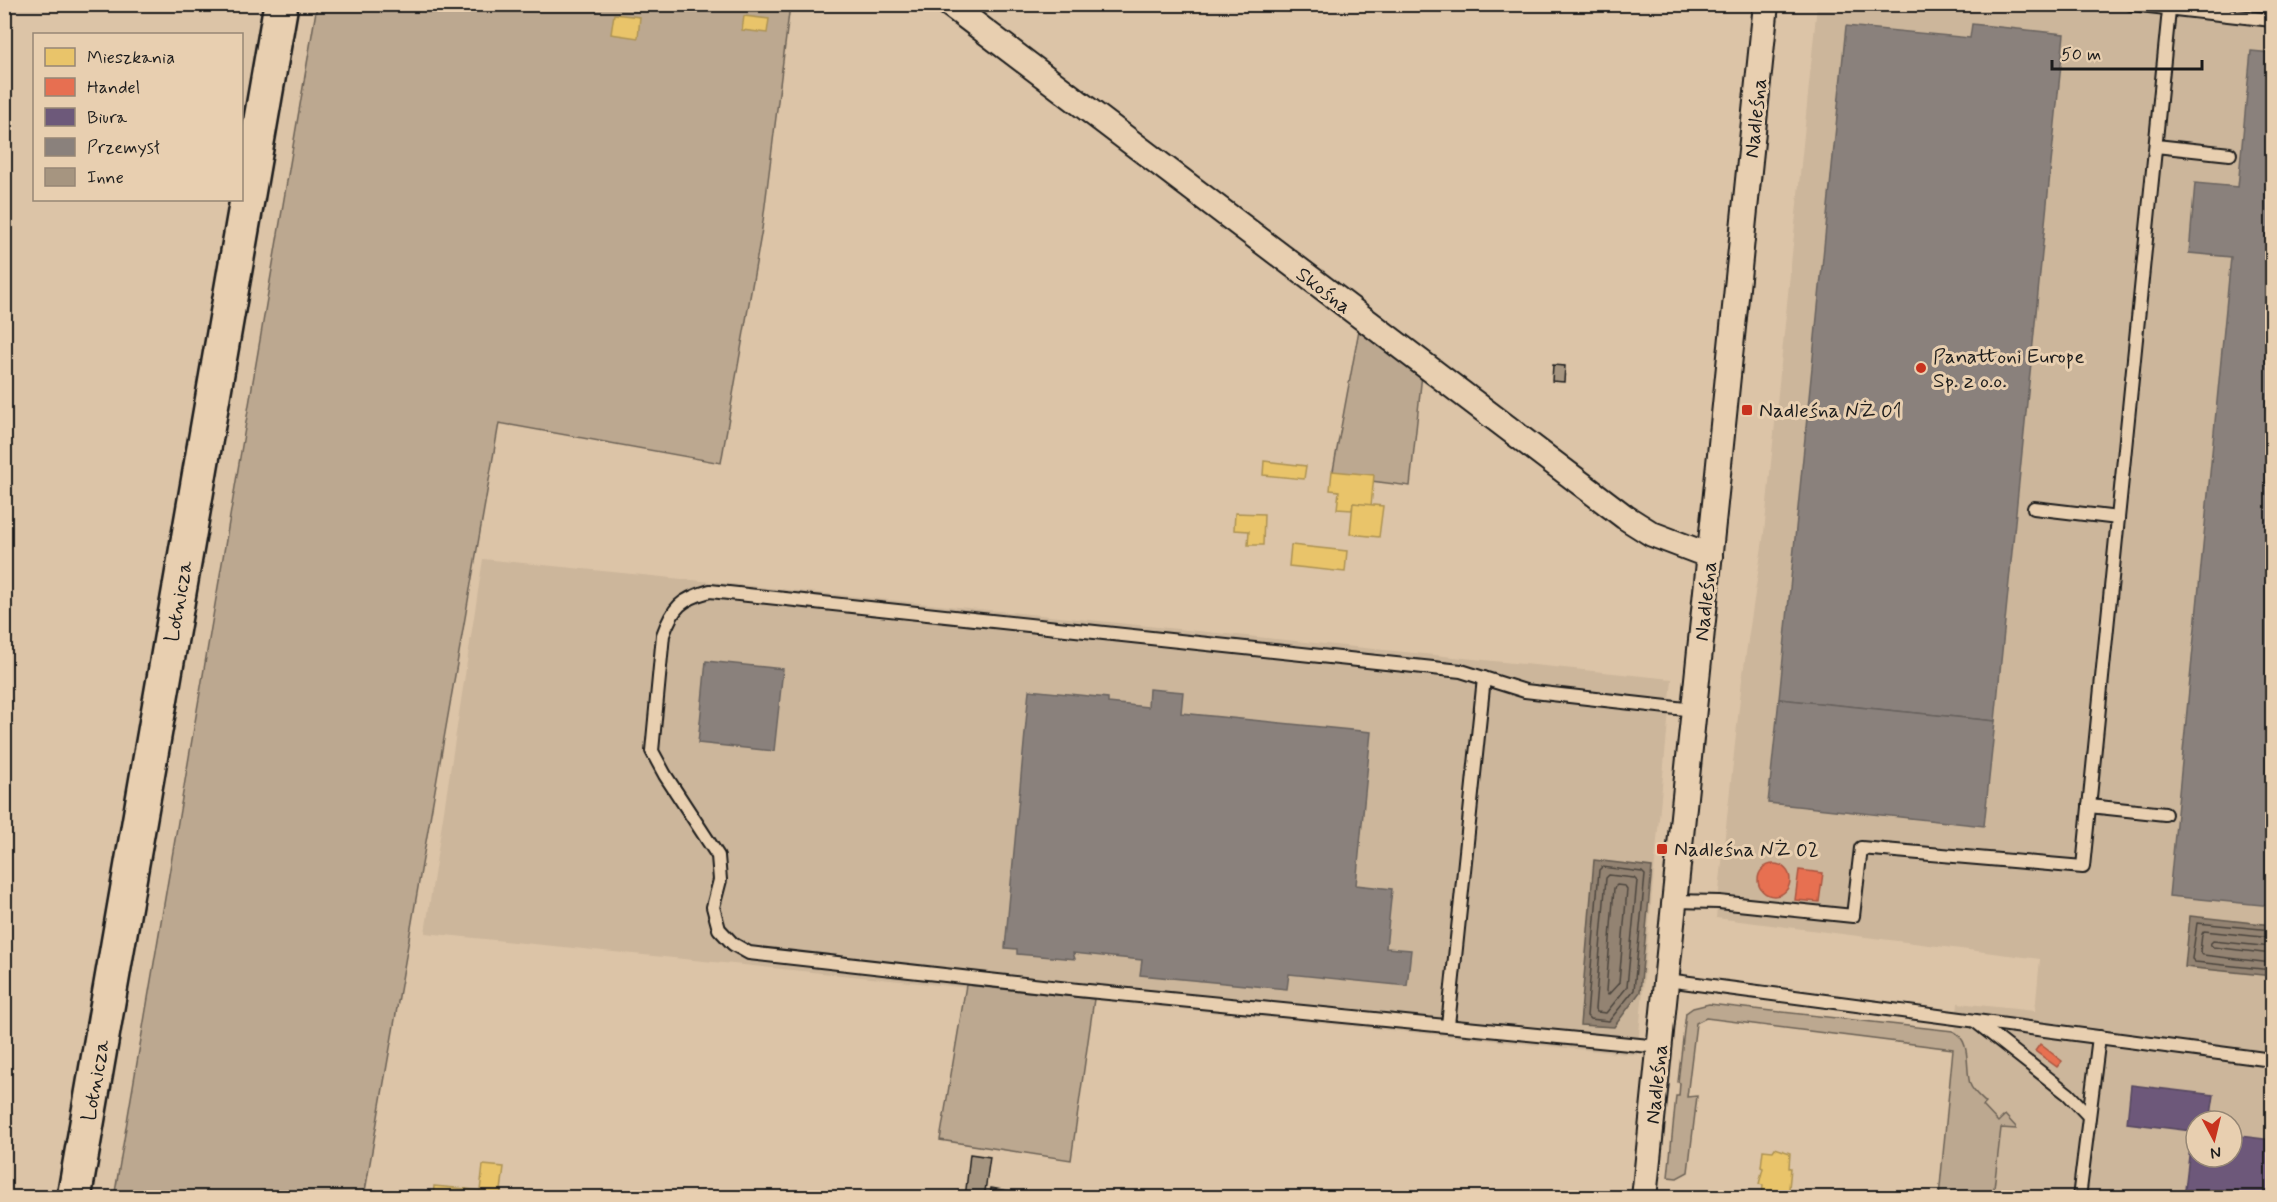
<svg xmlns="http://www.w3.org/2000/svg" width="2277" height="1202" viewBox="0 0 2277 1202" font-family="Mynerve,sans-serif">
<rect width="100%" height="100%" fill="#dcc4a7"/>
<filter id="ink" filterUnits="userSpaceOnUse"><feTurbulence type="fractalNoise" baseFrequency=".0167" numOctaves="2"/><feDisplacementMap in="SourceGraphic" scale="12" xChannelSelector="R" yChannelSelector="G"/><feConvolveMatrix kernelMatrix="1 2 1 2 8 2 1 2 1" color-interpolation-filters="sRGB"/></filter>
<g filter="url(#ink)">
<g fill="#ccb69b" fill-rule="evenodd">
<path d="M1817,5H2272V1197H1939L1958,1003L2035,1011L2040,959L1716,918L1742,680L1764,533ZM2196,1121H2232V1157H2196Z"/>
<path d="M483,559L1672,679L1637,1055L425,933Z"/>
</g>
<g fill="#bca890" stroke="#6c6256" stroke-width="1.5">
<path d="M317,5H790L762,229L721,463L499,423L364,1197L114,1198Z"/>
<path d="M1359,330L1422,374L1410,486L1332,476Z"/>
<path d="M966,985L1094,999L1071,1160L940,1140Z"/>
<path d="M1709,1004L1953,1031C1972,1041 1965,1067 1970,1084C1972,1091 1981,1098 1986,1103L1983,1106L1998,1122L2005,1115L2016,1127V1129L2001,1128L1993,1197H1939L1953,1049L1706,1018L1696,1023L1687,1097L1697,1096L1688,1172L1677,1178L1668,1177L1676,1096H1679L1680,1083L1678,1082L1686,1013L1693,1008Z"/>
</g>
<g fill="#938372" stroke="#635a50" stroke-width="1.5">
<path d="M1594,860L1652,867L1640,992L1614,1027L1580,1025Z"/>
<path d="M2190,916L2272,925V976L2185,967Z"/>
</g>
<g fill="#e9c46a" stroke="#ac9253" stroke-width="1.5">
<path d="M614,14L640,17L638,38L611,34Z"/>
<path d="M744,16L769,19L767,33L742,30Z"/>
<path d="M1264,461L1306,466L1304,479L1263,475Z"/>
<path d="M1332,471L1374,475L1371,506L1353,503L1352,510L1337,509L1339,491L1330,490Z"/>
<path d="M1353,503L1383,506L1379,537L1350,534Z"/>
<path d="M1235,513L1264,514L1263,545H1248L1249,531L1234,530Z"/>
<path d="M1291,545L1347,551L1345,572L1289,566Z"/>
<path d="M1775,1148L1790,1153L1789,1168H1791L1788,1198H1762L1763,1185L1759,1184L1763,1168L1761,1167L1763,1150L1773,1151Z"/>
<path d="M483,1165L504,1167L500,1198H465L466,1189L480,1191Z"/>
<path d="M434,1186L466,1189L465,1198H433Z"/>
</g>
<g fill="#e76f51" stroke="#aa5641" stroke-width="1.5">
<circle cx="1774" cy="880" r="16"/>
<path d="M1799,870L1823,873L1819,902L1795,900Z"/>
<path d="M2040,1044L2062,1061L2057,1067L2035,1051Z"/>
</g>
<path fill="#6d597a" stroke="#55475e" stroke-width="1.5" d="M2131,1085L2214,1095L2210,1121H2196V1157H2232V1135L2272,1140V1198H2184L2192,1131L2127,1123Z"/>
<g fill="#8a817c" stroke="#69635f" stroke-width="1.5">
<path d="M1972,24L2064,34L1995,721L1779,699L1846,26L1970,38Z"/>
<path d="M2251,51L2272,53V906L2169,896L2231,257L2189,253L2195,183L2238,187Z"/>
<path d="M706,661L783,669L774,751L698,743Z"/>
<path d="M1149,689L1183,692L1181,713L1371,732L1356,885L1392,889L1386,948L1411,950L1407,986L1289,974L1287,989L1140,975L1142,960L1073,953L1075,959L1017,954V949L1005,948L1029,690L1108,698V703L1148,707Z"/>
<path d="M1779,699L1995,721L1984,826L1768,803Z"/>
</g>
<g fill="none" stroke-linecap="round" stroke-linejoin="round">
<g stroke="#4c453e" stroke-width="1.5">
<path d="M1602,867L1642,872L1645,875L1634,990L1609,1021L1590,1019L1587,1016L1599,870Z"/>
<path d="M1609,875L1634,878L1637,881L1627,987L1606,1013L1597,1012L1595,1009L1606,878Z"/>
<path d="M1617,885L1625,886L1627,889L1619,983L1608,995L1606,991L1614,888Z"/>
<path d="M2272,930L2197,923L2192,959L2195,962L2272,970"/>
<path d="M2272,938L2204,931L2202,934L2200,952L2203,955L2272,963"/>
<path d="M2272,947L2213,941L2210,944L2213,947L2272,954"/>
</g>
</g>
<g fill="#a69580" stroke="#1c1c1c" stroke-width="1.5">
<path d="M1553,365L1565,366L1564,382L1552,381Z"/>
<path d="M970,1154L990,1157L984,1198H965Z"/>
<path d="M991,1188L1009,1191L1008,1198H990Z"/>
</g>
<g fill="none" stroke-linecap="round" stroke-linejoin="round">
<defs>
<g id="lane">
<path d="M2131,4L2272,20"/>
<path d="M2156,146L2230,154"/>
<path d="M2034,508L2118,518"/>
<path d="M2089,806L2165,814"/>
<path d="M1675,901L1719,902L1853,916L1861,848L2083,867L2169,10"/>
<path d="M1667,980L2272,1060"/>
<path d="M1975,1021L2068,1094L2089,1116"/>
<path d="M1448,1025L1484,678"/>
<path d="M1660,1047L1078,990L749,953L733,944L719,929L713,907L720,880L718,856L665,775L652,751L663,635C673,607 681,599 710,591L1461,671L1525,691L1694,710"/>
<path d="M2079,1198L2099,1037"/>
</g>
<g id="street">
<path d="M949,4L1625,517L1652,534L1710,556"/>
<path d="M1644,1198L1766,4"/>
</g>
<path id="secondary" d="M74,1198L281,4"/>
</defs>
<use href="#lane" stroke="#1c1c1c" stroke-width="16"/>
<use href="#street" stroke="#1c1c1c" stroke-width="28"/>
<use href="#secondary" stroke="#1c1c1c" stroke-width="38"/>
<use href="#lane" stroke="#e8cfb0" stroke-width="12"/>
<use href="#street" stroke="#e8cfb0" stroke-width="24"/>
<use href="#secondary" stroke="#e8cfb0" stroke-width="33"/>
</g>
</g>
<g fill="#c8321e" stroke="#e8cfb0" stroke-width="2">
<circle cx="1921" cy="368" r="6"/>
<rect x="1741" y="404" width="12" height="12" rx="3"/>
<rect x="1656" y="843" width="12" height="12" rx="3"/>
</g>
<g text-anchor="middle" stroke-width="6" stroke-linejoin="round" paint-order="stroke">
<g font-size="21" fill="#1c1c1c" stroke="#e8cfb0">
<text transform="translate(1755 118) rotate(-84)" y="7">Nadleśna</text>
<text transform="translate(1324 290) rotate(37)" y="7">Skośna</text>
<text transform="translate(178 601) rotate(-80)" y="7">Lotnicza</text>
<text transform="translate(1705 601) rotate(-84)" y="7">Nadleśna</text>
<text transform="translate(95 1080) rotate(-80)" y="7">Lotnicza</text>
<text transform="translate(1656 1084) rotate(-84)" y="7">Nadleśna</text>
</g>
<g font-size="21" fill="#1c1c1c" stroke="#e8cfb0" text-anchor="start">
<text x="1933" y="363">Panattoni Europe<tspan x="1933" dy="24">Sp. z o.o.</tspan></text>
<text x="1759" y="417">Nadleśna NŻ 01</text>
<text x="1674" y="856">Nadleśna NŻ 02</text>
</g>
</g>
<rect width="2277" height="1202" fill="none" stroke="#e8cfb0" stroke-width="24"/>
<rect x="12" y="12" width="2253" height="1178" fill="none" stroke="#1c1c1c" stroke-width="2" filter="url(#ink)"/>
<rect x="33" y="33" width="210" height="168" fill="#e8cfb0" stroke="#968775" stroke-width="1.5"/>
<rect x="45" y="48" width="30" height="18" fill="#e9c46a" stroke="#968775" stroke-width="1.5"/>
<text x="87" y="63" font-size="18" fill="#1c1c1c">Mieszkania</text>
<rect x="45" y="78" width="30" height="18" fill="#e76f51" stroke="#968775" stroke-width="1.5"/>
<text x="87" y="93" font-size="18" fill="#1c1c1c">Handel</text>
<rect x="45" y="108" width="30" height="18" fill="#6d597a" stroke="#968775" stroke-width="1.5"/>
<text x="87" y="123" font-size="18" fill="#1c1c1c">Biura</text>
<rect x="45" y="138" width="30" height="18" fill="#8a817c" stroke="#968775" stroke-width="1.5"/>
<text x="87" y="153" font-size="18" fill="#1c1c1c">Przemysł</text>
<rect x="45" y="168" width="30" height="18" fill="#a69580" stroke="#968775" stroke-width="1.5"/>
<text x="87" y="183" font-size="18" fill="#1c1c1c">Inne</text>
<g transform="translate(2214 1139) rotate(173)"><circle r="28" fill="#e8cfb0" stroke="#968775" stroke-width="1.5"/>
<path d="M0-4.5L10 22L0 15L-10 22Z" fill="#c8321e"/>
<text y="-9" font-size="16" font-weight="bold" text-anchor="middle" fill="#1c1c1c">N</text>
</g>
<path d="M2052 60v9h150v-9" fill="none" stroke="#1c1c1c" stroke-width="3"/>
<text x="2061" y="60" font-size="18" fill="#1c1c1c" stroke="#e8cfb0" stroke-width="4.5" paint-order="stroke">50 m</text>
</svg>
